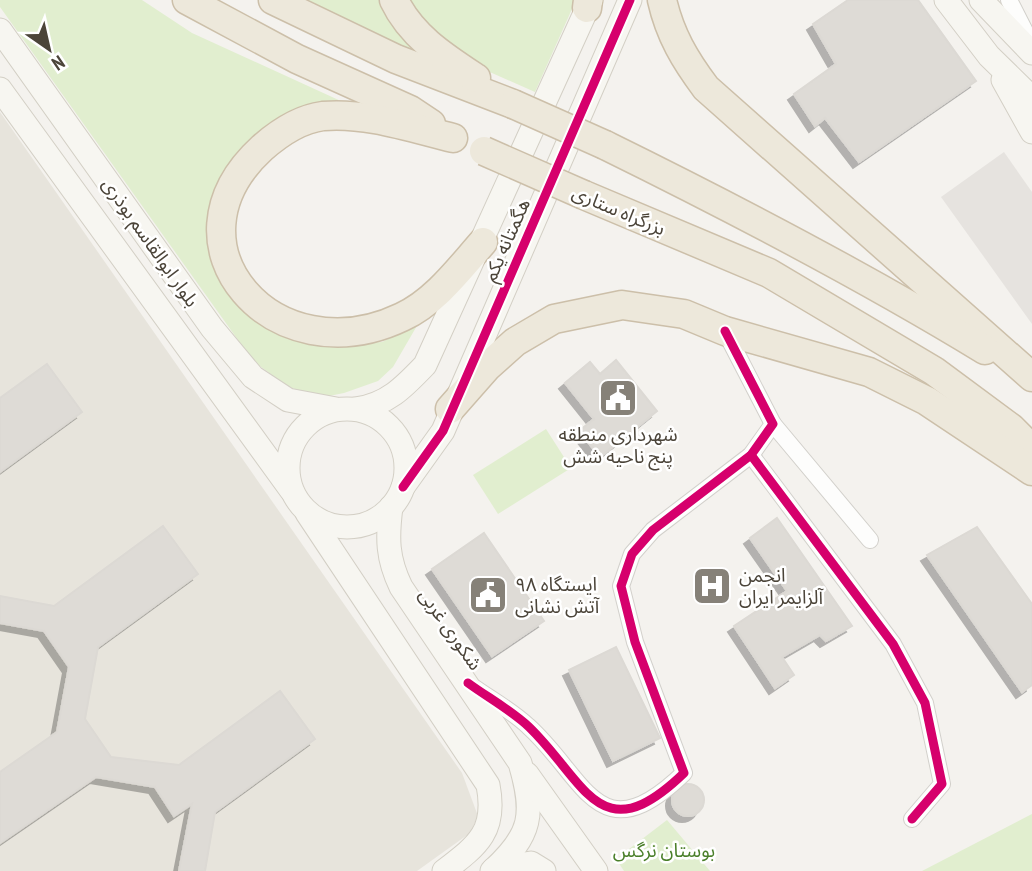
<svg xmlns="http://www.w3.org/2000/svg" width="1032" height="871" viewBox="0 0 1032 871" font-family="'PT Sans Narrow','Noto Sans Arabic',sans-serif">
<defs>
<filter id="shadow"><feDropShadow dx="-6" dy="6" stdDeviation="0" flood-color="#0004"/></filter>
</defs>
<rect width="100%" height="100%" fill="#f4f2ee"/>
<path fill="#e7e4dc" d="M0,112L462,773L478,816L470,833L417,871H0Z"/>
<g fill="#e1eecf">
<path d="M0,0H142L192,33L343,102L280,119L214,255L307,340L333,345L382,342L418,324L393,367L378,381L344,393L319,398L287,386L253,361L0,7Z"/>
<path d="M294,0H384L449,70Z"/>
<path d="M405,0H576L535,92L456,57Z"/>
<path d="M546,429L571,468L498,514L473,475Z"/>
<path d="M1032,814V871H922L1030,815Z"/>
<path d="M667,820L710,871H624L616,859Z"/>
</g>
<path fill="#e6e3df" d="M1004,152L1032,192V324L941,197Z"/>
<g fill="#dedbd6" stroke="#dcd9d4" stroke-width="2" filter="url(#shadow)">
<path d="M848,0H918L976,81L859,162L825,118L815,126L794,94L836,64L813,24Z"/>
<path d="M616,360L657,411L600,457L579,431L594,419L565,383L590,362L600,374Z"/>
<path d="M47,364L82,412L0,472V398Z"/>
<path d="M777,518L852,626L826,641L820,635L782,657L794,675L775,688L734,626L787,591L750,538Z"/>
<path d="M163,526L198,574L98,647L85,719L111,757L179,765L280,691L315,739L215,812L205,871H179L192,804L174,816L155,787L96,777L0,843V772L57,732L69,667L44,631L0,623V596L54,606Z"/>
<path d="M977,527L1032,604V685L1022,692L927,555Z"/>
<path d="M484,533L544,621L492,656L432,569Z"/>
<path d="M616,647L660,738L613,761L569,670Z"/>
<circle cx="688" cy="800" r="16"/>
</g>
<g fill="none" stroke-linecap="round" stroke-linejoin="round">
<defs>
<g id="street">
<path d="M1009,0L1032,45"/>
<path d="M773,424L870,540"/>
<path d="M751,455L893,644L925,703L942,784L912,819"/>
<path d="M475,688C492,700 512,711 528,726C586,778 598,856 684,773L635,642L621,586L632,554L653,530L751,455L773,424L725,331"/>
</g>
<g id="secondary">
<path d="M946,0L989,56L1032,98"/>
<path d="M981,0L1032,53"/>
<path d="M0,30L212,328L253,377L288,400L336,409"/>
<path d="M1003,80L1032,132"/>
<path d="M0,89L291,490"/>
<path d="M356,409C387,405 404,387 425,365L591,0"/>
<circle cx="347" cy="468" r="59"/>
<path d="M403,487L443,431L630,0"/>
<path d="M391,507C387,538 387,558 401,587L520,763C535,814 532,835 492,871"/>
<path d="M307,513L488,785C497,831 478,845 444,871"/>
<path d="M527,774L596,871"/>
<path d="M494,869L531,863L544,871"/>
</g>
<g id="highway">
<path d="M187,0L297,59L410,110L431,124"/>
<path d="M273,0L396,59L513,104"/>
<path d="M394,0C411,36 444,57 476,78"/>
<path d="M662,0C670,35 685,60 706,88L1032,377"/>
<path d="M587,8L588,0"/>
<path d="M453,138C412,128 365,112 323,116C300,119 279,133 262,148C156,245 275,378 402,317C435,302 460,268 483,242"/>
<path d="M605,145C735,209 862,275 985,350"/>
<path d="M584,195L769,273L934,371L1011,428L1032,449"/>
<path d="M450,409L487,367L515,342L554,319L622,305L684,314L725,331L869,372L927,401L1032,471"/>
</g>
</defs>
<use href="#street" stroke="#d2d0cb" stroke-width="18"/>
<use href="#secondary" stroke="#d3cfc5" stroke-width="25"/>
<use href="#highway" stroke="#ccbfa9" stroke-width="31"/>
<use href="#street" stroke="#fdfdfc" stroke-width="16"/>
<use href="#secondary" stroke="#f7f6f1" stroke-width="23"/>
<use href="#highway" stroke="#ede8db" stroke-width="28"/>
<defs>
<g id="highway-bridge">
<path d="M513,104L605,145"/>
<path d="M484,151L584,195"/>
</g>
</defs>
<use href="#highway-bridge" stroke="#ccbfa9" stroke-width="31" stroke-linecap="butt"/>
<use href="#highway-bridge" stroke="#ede8db" stroke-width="28"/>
<defs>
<g id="cycleway">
<path d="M751,455L893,644L925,703L942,784L912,819"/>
<path d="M403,487L443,431L630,0"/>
<path d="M468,683C487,697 511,710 529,727C586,782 600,854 684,773L635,642L621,586L632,554L653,530L751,455L773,424L725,331"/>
</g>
</defs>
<use href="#cycleway" stroke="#fff" stroke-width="13"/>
<use href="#cycleway" stroke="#d6006c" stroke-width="9"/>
</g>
<defs>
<symbol id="civic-square" viewBox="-11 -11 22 22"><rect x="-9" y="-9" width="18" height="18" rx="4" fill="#868178" stroke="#fff"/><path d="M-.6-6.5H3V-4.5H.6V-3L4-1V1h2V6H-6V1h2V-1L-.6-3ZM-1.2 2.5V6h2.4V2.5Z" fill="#fff"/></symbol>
<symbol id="hospital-square" viewBox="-11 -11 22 22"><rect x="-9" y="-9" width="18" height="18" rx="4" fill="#868178" stroke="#fff"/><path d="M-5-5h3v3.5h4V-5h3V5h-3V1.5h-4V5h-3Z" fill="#fff"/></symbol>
</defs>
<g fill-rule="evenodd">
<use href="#civic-square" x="596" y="376" width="44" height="44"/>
<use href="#hospital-square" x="690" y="564" width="44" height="44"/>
<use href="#civic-square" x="466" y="573" width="44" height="44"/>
</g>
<g text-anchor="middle" stroke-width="5" stroke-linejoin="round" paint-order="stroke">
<g font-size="19" fill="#4b4439" stroke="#fff">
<text transform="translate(619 210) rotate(23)" y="7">بزرگراه ستاری</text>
<text transform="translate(506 240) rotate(-66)" y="7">هگمتانه یکم</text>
<text transform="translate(151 242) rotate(55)" y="7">بلوار ابوالقاسم بوذری</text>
<text transform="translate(451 629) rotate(55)" y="7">شکوری غربی</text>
</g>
<g font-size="19" fill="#4b4439" stroke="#fff" text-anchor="start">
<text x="618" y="441" text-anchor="middle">شهرداری منطقه<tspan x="618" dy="22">پنج ناحیه شش</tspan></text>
<text x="739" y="582">انجمن<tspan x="739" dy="22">آلزایمر ایران</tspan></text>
<text x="515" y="591">ایستگاه ۹۸<tspan x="515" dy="22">آتش نشانی</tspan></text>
</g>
<g font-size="19" fill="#4a7f2a" stroke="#fff">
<text x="664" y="857">بوستان نرگس</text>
</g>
</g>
<g transform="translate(49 49) rotate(146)" stroke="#ffffff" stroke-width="5" paint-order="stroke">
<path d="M0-5L12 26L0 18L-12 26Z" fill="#4b4439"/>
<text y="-10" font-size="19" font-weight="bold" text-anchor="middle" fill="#4b4439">N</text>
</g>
</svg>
